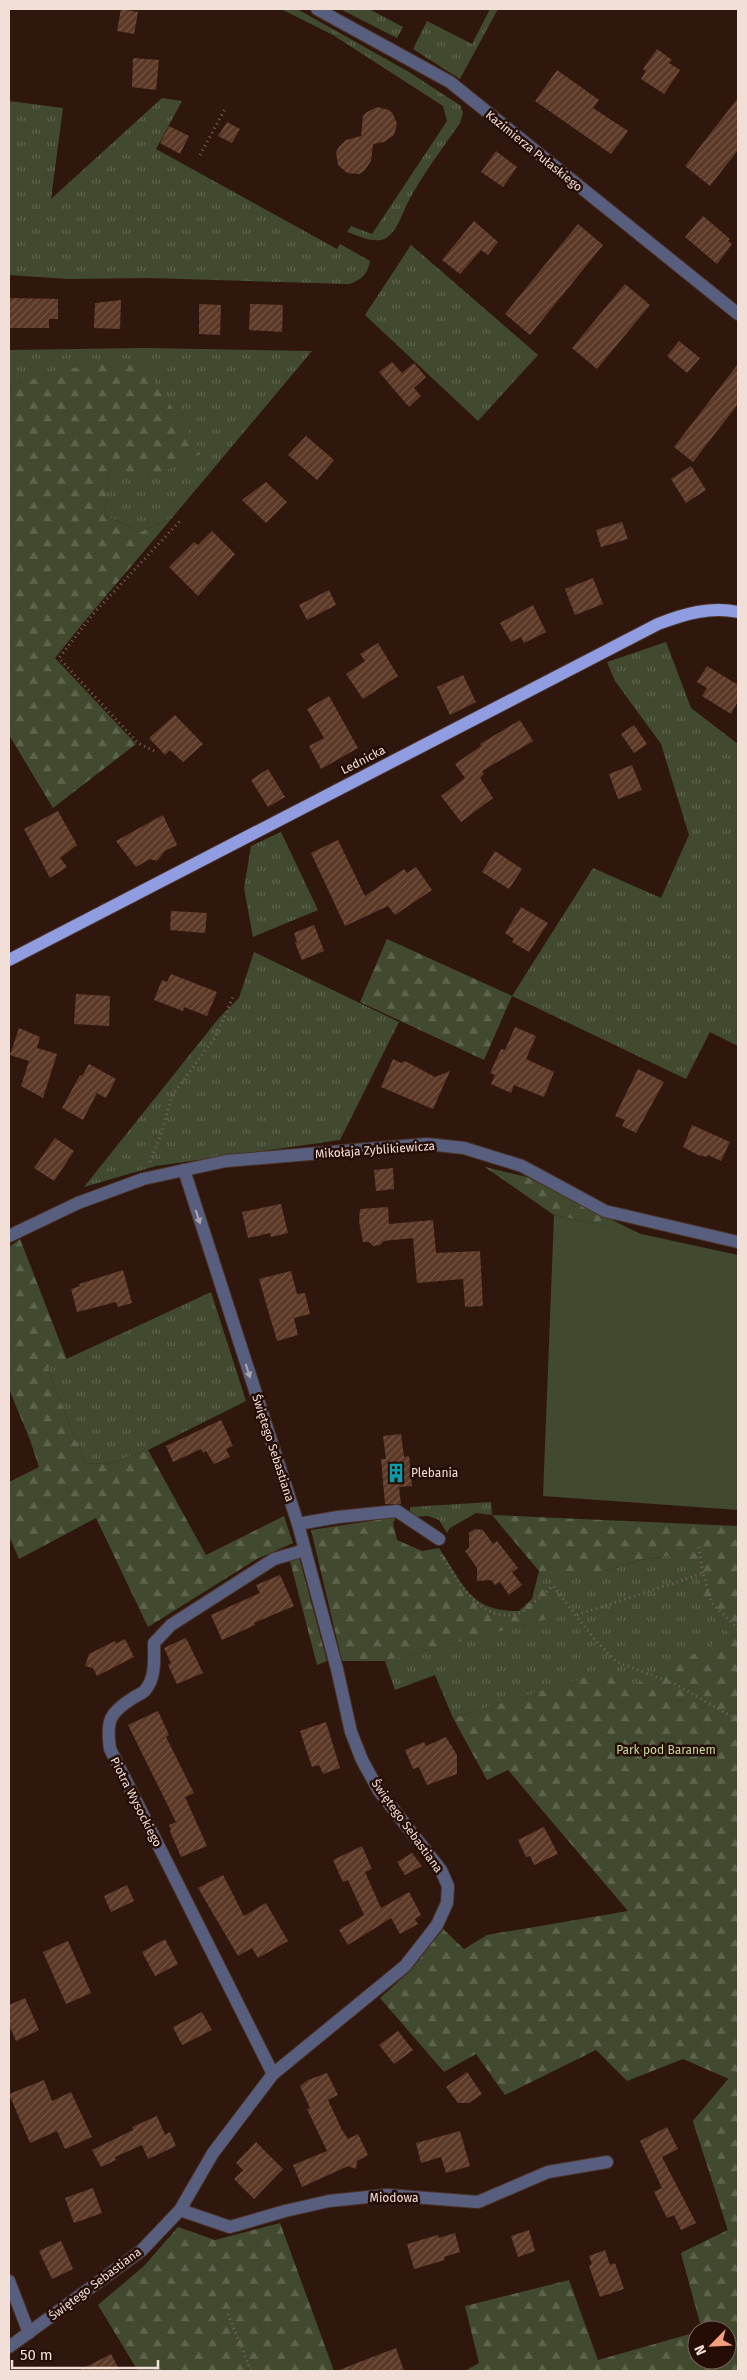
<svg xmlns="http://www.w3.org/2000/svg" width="747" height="2380" viewBox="0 0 747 2380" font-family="'Fira Sans',sans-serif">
<defs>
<pattern id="grass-tufts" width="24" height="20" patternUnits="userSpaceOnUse" patternTransform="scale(1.25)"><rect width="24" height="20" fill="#414a2f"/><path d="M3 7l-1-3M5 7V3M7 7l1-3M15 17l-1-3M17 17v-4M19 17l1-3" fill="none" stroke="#5d644c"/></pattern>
<pattern id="forest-firs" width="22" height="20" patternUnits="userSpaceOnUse" patternTransform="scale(1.25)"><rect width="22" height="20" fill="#414a2f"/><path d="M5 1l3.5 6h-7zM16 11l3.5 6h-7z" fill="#5d644c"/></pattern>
<pattern id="building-hatch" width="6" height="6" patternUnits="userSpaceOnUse" patternTransform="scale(1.25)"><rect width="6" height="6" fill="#5c3927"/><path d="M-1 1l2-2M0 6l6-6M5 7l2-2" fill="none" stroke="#745546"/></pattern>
</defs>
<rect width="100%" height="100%" fill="#30170d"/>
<g fill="url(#grass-tufts)">
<path d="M281,9H297L409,72L461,106L463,113L460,123C442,149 422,175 407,204C402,215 395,237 381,240C370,242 357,235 347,232L351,226L372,234L447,121L443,106L333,35Z"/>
<path d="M340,9H369L403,27L397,38Z"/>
<path d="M490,9H498L460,79L413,49L427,21L472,44Z"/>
<path d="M162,98L182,101L156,149L337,249L340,244L370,261C368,274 361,280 349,284L150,278L69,279L9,275V101L63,108L51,199Z"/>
<path d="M411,245L538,355L478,421L365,315Z"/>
<path d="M144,348L312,351L172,518L140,532L105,515L109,471L150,478L22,382L9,389V350Z"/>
<path d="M666,642L691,708L738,744V1046L710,1032L686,1079L512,996L593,868L661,898L689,835L661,744L615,681L607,662Z"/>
<path d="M281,832L318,910L253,937L244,888L251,846Z"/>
<path d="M254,952L399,1022L340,1140L156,1166L84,1187L219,1018L239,998Z"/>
<path d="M211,1292L246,1401L148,1450L108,1464L85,1463L47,1368Z"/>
<path d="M491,1502L492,1515L476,1513L450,1528L447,1533L439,1520L428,1516L410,1517V1507Z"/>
<path d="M738,1526V2371H594L697,2332V2360H727V2330H702L681,2253L728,2230L693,2121L729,2078L576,1681L453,1718L435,1675L395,1690L385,1661L554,1617L539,1571H606L640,1560L675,1555Z"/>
</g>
<g fill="url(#forest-firs)">
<path d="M89,364L143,365L203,453L150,478L109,472L105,515L140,532L172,518L83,623L55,658L136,744L53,808L9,735V389L22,382Z"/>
<path d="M387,939L512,996L484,1060L360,1002Z"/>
<path d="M485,1167L527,1177L640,1234L554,1215Z"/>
<path d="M20,1239L67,1360L47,1368L85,1463L108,1464L148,1450L206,1555L284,1516L293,1543L257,1559L148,1627L96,1518L19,1559L9,1536V1482L39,1467L30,1440L9,1389V1247Z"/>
<path d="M492,1515L738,1526V2371H465L479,2363L465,2306L569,2280L598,2360L697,2332V2360H727V2330H702L681,2253L728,2230L693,2121L729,2079L683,2059L627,2081L596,2050L505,2095L476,2054L444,2072L380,1998L411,1970L443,1929L464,1949L487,1935L628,1911L508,1770L487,1780L453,1718L609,1670L627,1689L730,1635L705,1607L698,1574L675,1555L640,1560L606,1571H539L555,1617L385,1661H342L311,1530L396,1517L393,1523L397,1540L422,1551L439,1548C464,1585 470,1612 519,1611L532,1599L539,1571Z"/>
<path d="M299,1557L327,1661L317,1665L290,1561Z"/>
<path d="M280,2223L334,2371H138L98,2305L144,2266L178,2227L215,2240Z"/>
</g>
<path fill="#414a2f" d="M554,1215L738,1255V1510L543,1496Z"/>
<g fill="url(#building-hatch)">
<path d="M121,9L138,12L134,34L117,31Z"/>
<path d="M657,49L672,60L669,63L680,70L664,94L641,79L646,71L643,69Z"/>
<path d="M133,58L159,60L156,90L132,87Z"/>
<path d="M557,70L599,100L593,108L628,131L611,154L535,101Z"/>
<path d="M738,98V150L710,186L685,166Z"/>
<path d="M377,107L389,110L393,114L397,124L394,135L384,142L373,144L371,161L364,171L359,174L347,173L338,165L336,153L338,148L346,140L361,136L363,116L367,112Z"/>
<path d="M227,122L240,129L232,143L218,136Z"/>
<path d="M169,126L189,136L180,154L160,143Z"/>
<path d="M496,151L517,167L503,187L481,172Z"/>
<path d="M703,216L730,239L728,241L732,244L717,264L685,237Z"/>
<path d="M474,221L498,242L488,255L481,250L460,274L442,260Z"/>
<path d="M578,224L603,245L530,335L505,314Z"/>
<path d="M625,284L650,305L597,369L572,348Z"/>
<path d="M10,298L58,299V319H49V328H10Z"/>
<path d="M121,300L120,329L94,328L95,303Z"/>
<path d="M199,304L221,305L220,335L199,334Z"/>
<path d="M250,304L283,305L282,332L249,330Z"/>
<path d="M679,341L700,358L687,373L667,356Z"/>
<path d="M392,362L402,373L414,363L426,377L414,388L421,396L409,407L379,372Z"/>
<path d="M738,364V404L693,462L674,447Z"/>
<path d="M306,436L334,460L317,480L288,455Z"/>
<path d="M691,466L706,490L686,503L671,479Z"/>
<path d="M266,482L287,502L266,523L242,500Z"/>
<path d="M622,522L628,539L601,547L596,530Z"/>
<path d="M212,531L235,554L198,596L169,567L194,542L198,545Z"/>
<path d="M593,578L603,604L575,615L565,589Z"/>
<path d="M329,590L336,605L307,620L299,605Z"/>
<path d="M533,605L546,632L524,643L521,637L511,642L500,623Z"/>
<path d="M378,643L398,676L363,699L346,674L365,661L360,654Z"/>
<path d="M707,666L738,685V701L731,714L702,696L707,688L697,682Z"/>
<path d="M463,675L476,702L450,715L437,687Z"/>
<path d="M329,696L358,748L321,769L309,746L324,738L307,709Z"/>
<path d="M175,715L203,744L183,762L170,750L165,755L149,738Z"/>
<path d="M520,720L533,741L482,771L484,774L480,778L493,798L461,822L441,796L465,778L455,764L481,746L480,744Z"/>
<path d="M634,725L647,744L634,753L621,734Z"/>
<path d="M632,765L642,790L618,799L609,774Z"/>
<path d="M268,769L285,797L268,807L251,780Z"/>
<path d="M58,811L77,845L60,858L67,867L50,878L24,829Z"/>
<path d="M163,815L177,845L165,851L157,861L150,859L136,867L116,841Z"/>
<path d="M338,840L365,896L404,869L407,873L416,867L432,890L395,915L388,906L345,926L311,853Z"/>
<path d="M495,851L522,869L509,889L482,872Z"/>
<path d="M521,907L548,923L529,952L512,942L514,939L505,933Z"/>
<path d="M171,911L207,913L205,933L170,930Z"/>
<path d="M314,925L324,951L302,960L295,943L297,942L294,933Z"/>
<path d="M171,974L217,992L207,1016L184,1007L183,1011L154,1000L162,980L167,982Z"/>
<path d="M76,994L110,996L109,1026L74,1024Z"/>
<path d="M515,1027L536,1036L526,1059L554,1072L544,1097L514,1085L511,1093L491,1084L495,1075L490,1073L501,1049L505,1050Z"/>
<path d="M19,1028L40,1037L37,1048L57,1054L43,1098L21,1086L29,1061L10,1055Z"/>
<path d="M393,1059L401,1063L405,1061L435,1077L450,1071L433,1109L381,1087Z"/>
<path d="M89,1064L116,1079L106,1098L97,1093L83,1120L62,1108L80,1075L82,1076Z"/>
<path d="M638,1069L664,1082L636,1133L622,1126L625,1120L615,1116Z"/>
<path d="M692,1125L730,1142L721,1161L708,1155L707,1157L698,1155L683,1147Z"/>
<path d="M55,1138L74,1151L54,1181L34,1168Z"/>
<path d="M393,1168L394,1189L376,1191L374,1170Z"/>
<path d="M281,1204L288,1233L271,1237L270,1233L248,1238L242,1212Z"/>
<path d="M388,1207L389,1224L433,1220L436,1253L480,1251L483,1306L465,1307L463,1279L417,1283L413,1238L384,1241L380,1245L373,1246L369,1242H363L359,1221L360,1209Z"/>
<path d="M123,1270L132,1303L118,1307L116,1302L77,1312L71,1289L80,1286L79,1284Z"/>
<path d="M291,1271L297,1294L305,1293L310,1314L294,1318L298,1335L277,1341L259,1279Z"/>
<path d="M221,1420L233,1446L226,1449L230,1457L214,1464L206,1451L203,1453L201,1449L173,1462L166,1446Z"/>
<path d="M401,1434L404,1457L409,1456L412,1486L399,1487L401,1504H385L381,1459H386L383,1436Z"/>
<path d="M475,1529L483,1530L493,1544L497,1541L518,1568L512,1572L522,1585L509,1595L500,1582L495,1585L491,1580L477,1581V1568L465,1551L469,1548V1533Z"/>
<path d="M280,1575L294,1606L254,1623L255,1625L222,1640L211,1615L260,1593L256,1585Z"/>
<path d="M186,1638L203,1673L177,1684L168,1665L171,1663L164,1648Z"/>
<path d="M125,1639L134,1657L97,1676L93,1668L85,1666L89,1654L115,1641L116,1644Z"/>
<path d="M158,1711L169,1735L166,1737L194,1793L185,1797L207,1846L181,1857L170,1831L171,1830L169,1825L176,1822L128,1725Z"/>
<path d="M326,1722L340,1768L323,1774L319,1765L312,1767L300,1731Z"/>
<path d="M446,1737L457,1755V1774L427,1785L419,1767L413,1769L405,1750L424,1742L426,1746Z"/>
<path d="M544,1827L558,1854L534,1865L530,1856L526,1857L518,1840Z"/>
<path d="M362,1846L372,1869L365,1872L381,1908L409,1892L421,1915L415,1919L418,1924L400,1934L391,1918L348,1945L339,1930L364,1915L348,1880L343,1882L333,1860Z"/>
<path d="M412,1853L422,1866L405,1875L397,1862Z"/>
<path d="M223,1875L244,1916L266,1903L288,1941L258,1958L252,1948L238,1956L198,1888Z"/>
<path d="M127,1885L134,1901L111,1912L104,1896Z"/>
<path d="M165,1939L178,1964L155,1976L142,1952Z"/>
<path d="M68,1941L91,1993L66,2004L43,1952Z"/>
<path d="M25,1998L39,2030L16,2041L9,2025V2005Z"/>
<path d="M202,2012L212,2030L182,2045L173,2027Z"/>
<path d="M398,2031L413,2050L394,2064L379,2045Z"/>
<path d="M467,2072L482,2094L469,2103H458L446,2087Z"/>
<path d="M327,2073L338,2095L328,2100L342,2130L348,2139L358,2134L368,2155L357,2161L356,2169L348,2166L302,2187L293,2165L327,2151L307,2109L310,2108L300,2086L308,2080Z"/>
<path d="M44,2080L52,2101L71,2092L92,2137L65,2149L57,2131L30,2143L9,2094Z"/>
<path d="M157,2116L165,2135L170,2132L176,2146L148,2159L142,2145L115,2157L116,2160L101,2167L92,2150L133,2130L132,2127Z"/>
<path d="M667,2127L678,2149L662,2157L696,2223L681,2230L674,2215L667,2218L654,2192L662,2188L640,2141Z"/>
<path d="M460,2131L470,2166L446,2173L441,2157L421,2163L416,2143Z"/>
<path d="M256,2142L283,2169L254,2199L234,2179L243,2170L236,2163Z"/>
<path d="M93,2188L102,2213L74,2223L65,2198Z"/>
<path d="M529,2230L535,2251L518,2257L511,2236Z"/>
<path d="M455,2233L460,2252L444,2257L445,2260L414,2269L407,2244L438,2235L439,2238Z"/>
<path d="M61,2241L73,2269L52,2279L39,2251Z"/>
<path d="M605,2250L610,2265L615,2263L624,2289L600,2297L589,2266L592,2264L589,2256Z"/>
<path d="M396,2348L404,2371H339V2370Z"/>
<path d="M111,2354L120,2371H78Z"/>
</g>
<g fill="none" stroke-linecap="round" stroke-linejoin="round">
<defs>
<g id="minor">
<path d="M317,9L450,82L738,314"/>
<path d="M9,1236L78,1203L143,1179L226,1161L427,1144L464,1148L522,1166L605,1211L738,1242"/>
<path d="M298,1524L338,1517L397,1511L439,1539"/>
<path d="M273,2074L110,1749C106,1721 109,1713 133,1698C137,1695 144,1693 146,1689C156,1677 154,1657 154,1643L171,1625L274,1559L305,1550"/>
<path d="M180,2210L230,2227L285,2211L329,2201L387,2195L478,2202L548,2172L607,2162"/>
<path d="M9,2281L29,2333"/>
<path d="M9,2347L141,2251L180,2210L213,2153L273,2074L405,1966L437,1925L447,1903L448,1886L441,1870L379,1791L362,1760L351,1732L337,1669L298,1524L184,1170"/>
</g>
<path id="major" d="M9,960L658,624C684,614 711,606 738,612"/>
</defs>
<use href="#minor" stroke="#4b3329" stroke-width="14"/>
<use href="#major" stroke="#4b3329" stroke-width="14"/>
<g stroke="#7a645b" stroke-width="3" stroke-dasharray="1 4" stroke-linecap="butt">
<path d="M200,155L225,109"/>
<path d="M154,751L138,743L59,658L94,613L180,521"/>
<path d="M150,1162L161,1134L172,1096L216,1036L233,997"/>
<path d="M699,1547L703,1573"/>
<path d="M441,1555C459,1581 480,1625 519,1613C528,1610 545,1592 553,1586L595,1640L617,1662L675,1684L738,1720"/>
<path d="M686,1579L703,1573L712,1603L738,1629"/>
<path d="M577,1615L686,1579"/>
<path d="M228,2314L251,2371"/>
</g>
<use href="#minor" stroke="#585e7e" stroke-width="12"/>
<use href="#major" stroke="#919de1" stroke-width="12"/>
</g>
<defs><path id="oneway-solid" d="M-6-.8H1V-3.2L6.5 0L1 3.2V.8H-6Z" transform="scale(1.25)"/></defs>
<g fill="#aca5b0">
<use href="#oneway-solid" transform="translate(198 1217) rotate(72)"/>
<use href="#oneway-solid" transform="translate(248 1371) rotate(72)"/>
</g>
<defs>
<symbol id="building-bare" viewBox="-9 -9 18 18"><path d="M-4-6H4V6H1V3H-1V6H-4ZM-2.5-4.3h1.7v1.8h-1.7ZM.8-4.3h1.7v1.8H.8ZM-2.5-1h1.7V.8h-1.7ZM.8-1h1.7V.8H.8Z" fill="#0f9aa8" stroke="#250d05" stroke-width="2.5" paint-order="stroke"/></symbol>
</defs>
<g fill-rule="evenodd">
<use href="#building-bare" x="382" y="1459" width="28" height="28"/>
</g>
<g text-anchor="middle" stroke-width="5" stroke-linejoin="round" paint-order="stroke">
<g font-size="12" fill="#f1dfd8" stroke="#250d05">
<text transform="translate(534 151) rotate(39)" y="4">Kazimierza Pułaskiego</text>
<text transform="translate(363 760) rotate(-27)" y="4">Lednicka</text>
<text transform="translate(375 1150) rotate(-4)" y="4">Mikołaja Zyblikiewicza</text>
<text transform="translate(273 1448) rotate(72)" y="4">Świętego Sebastiana</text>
<text transform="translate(136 1802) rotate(63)" y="4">Piotra Wysockiego</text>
<text transform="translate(407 1826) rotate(54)" y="4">Świętego Sebastiana</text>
<text x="394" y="2202">Miodowa</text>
<text transform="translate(95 2284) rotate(-37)" y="4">Świętego Sebastiana</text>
</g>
<g font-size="12" fill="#f1dfd8" stroke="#250d05" text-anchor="start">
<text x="411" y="1477">Plebania</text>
</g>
<g font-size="12" fill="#c4da99" stroke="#250d05">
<text x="666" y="1754">Park pod Baranem</text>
</g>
</g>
<rect width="747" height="2380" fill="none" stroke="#f1dfd8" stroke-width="20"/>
<g transform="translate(712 2345) rotate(246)"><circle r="24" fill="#250d05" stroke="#776159"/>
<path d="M0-4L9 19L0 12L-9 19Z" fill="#f2a07f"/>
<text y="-8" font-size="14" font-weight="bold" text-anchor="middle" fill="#f1dfd8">N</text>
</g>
<path d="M12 2360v8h146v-8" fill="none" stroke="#f1dfd8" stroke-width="2.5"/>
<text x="20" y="2360" font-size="15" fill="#f1dfd8" stroke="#250d05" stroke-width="4" paint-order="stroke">50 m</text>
</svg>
